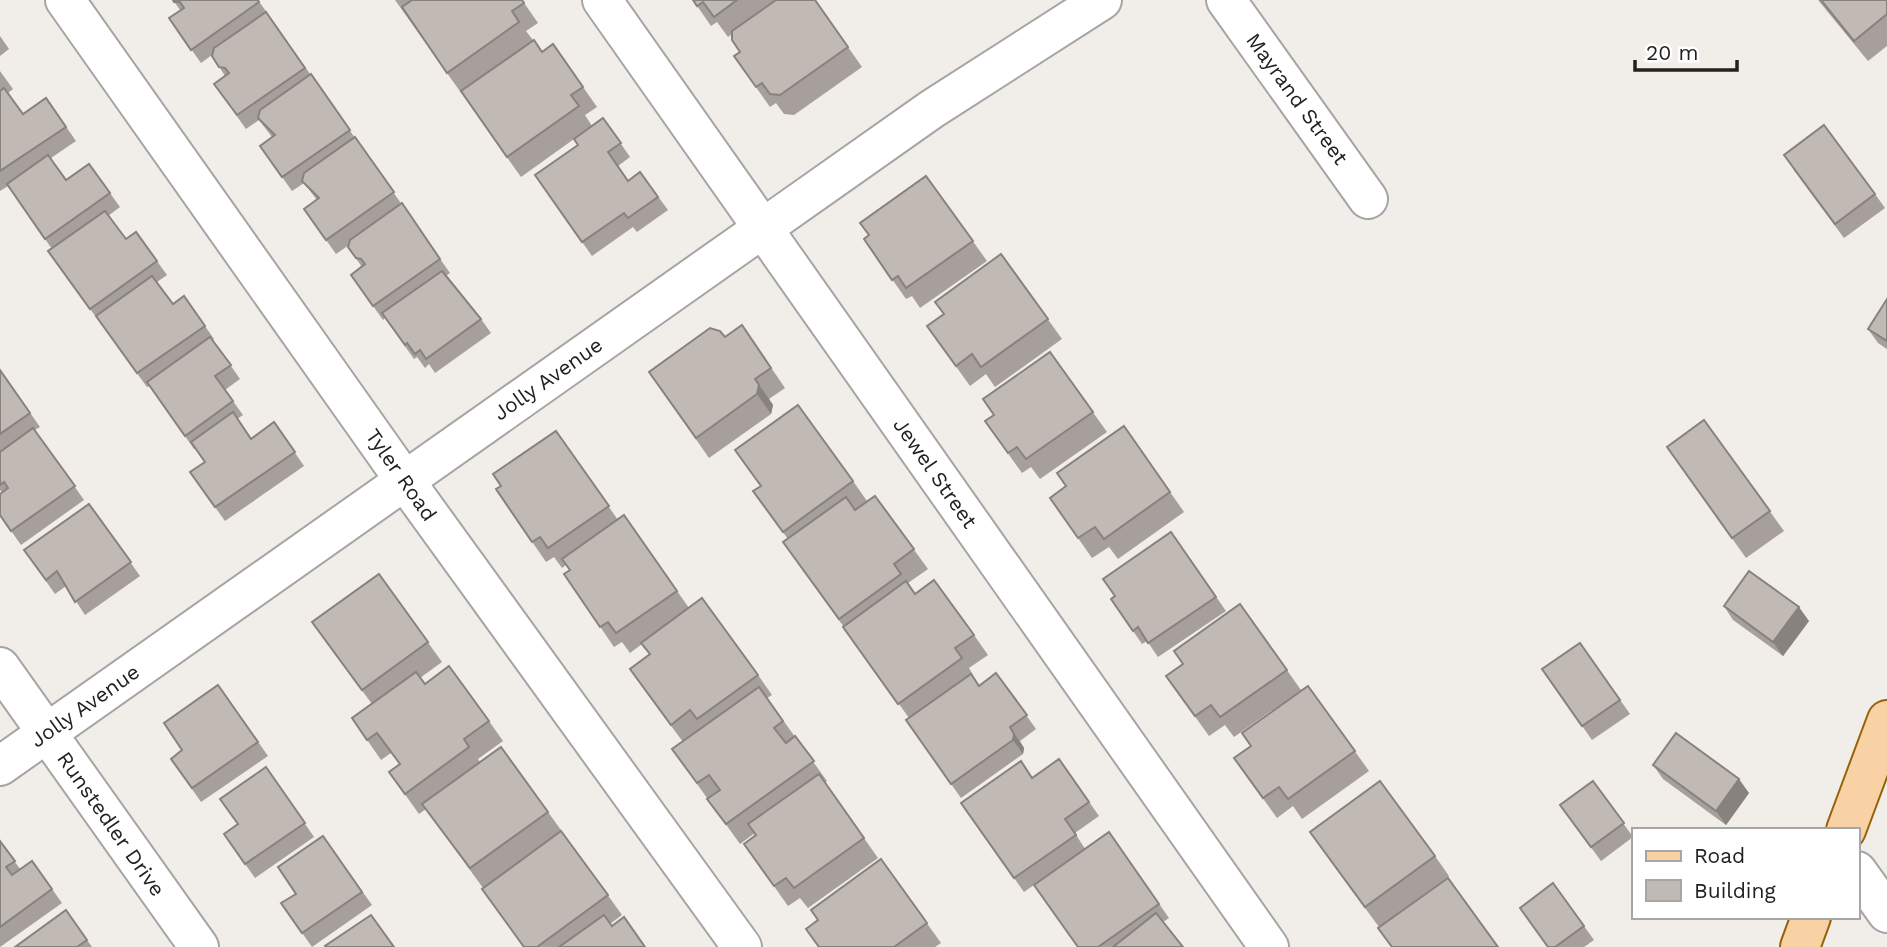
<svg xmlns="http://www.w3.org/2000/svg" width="1887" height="947" viewBox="0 0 1887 947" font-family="'Work Sans',sans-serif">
<rect width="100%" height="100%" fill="#f1ede8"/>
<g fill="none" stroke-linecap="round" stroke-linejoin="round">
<defs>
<g id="minor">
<path d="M65,0L405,481L742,947"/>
<path d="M602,0L1269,947"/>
<path d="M1226,0L1368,199"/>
<path d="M0,667L199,947"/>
<path d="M0,766L932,109L1102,0"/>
<path d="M1857,871L1887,913"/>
</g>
<g id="major">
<path d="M1846,830L1887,720"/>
<path d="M1800,947L1811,917"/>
</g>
</defs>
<use href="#minor" stroke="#a5a5a5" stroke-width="42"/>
<use href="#major" stroke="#976106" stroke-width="42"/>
<use href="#minor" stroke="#fff" stroke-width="38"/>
<use href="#major" stroke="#f8d1a5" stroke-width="38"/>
</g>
<g fill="#a69f9b">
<path d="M173,0H258L450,273L446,276L481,319L491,333L435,373L429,364L425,368L417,357L414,359L385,318L383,320L351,275L362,267L348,247L349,245L336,254L304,209L317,200L304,183L292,191L260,146L272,137L259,120L246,129L214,84L225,76L212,55L201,63L169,18L180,10Z"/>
<path d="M395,0H522L538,23L526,31L542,52L553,44L597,107L585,115L592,126L603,118L630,157L618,166L628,181L640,172L668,210L637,232L633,227L592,256L535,175L578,145L574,139L521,177Z"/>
<path d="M693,0H815L862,67L794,115L784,114L776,103L770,107L734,56L740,52L732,34L728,37L717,22L711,26Z"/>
<path d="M1818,0H1887V46L1868,61Z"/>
<path d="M0,36L9,49L0,56Z"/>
<path d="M0,71L13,89L8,93L23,114L46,98L76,141L51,158L66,180L89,164L120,207L108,216L126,239L136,232L167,275L157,282L173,304L184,296L214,339L213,340L240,379L225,390L243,415L237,419L251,439L274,422L304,466L225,521L190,472L205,462L196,449H194L150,386L147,387L58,265L52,249L8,186L0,191Z"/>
<path d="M1793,169L1875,194L1885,208L1844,238Z"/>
<path d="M926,176L987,261L920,308L912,296L906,299L878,259L869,235Z"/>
<path d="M1001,254L1062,339L995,387L986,374L970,386L927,326L944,314Z"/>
<path d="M1887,299V349L1878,343L1868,329Z"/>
<path d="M742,325L785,388L769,399L773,405L771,414L709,458L649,372L725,337Z"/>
<path d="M1050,352L1107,432L1040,479L1031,467L1022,473L985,421L994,415Z"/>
<path d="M0,370L40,427L35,430L84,500L21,545L0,515L2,492L0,490Z"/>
<path d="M1704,420L1784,531L1746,558L1667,447Z"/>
<path d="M1124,426L1184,512L1118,559L1109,547L1092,558L1050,498L1066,486Z"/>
<path d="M556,431L618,520L624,515L689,608L758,675L772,695L767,698L827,781L825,783L878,858L808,908L800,898L788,906L744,844L756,835L755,833L740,844L672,749L683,742L644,689L650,654L642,644L630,653L622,642L614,647L564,574L570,570L566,565L562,568L554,557L546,562L496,489L501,486Z"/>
<path d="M853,481L867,501L875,496L928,569L908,583L915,594L974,635L988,655L969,668L979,686L996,673L1036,729L1020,741L1024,748L1023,754L961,798L906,720L909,718L783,542L788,539L753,491Z"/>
<path d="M89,504L140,576L85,615L66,586L55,594L24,550Z"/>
<path d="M1171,532L1226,611L1158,657L1147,641L1142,644L1111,599L1115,596Z"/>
<path d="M379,574L442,662L420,678L425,684L489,721L503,741L478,759L480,762L548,812L622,915L610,924L612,926L645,947H523L483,888L426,809L419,814L389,772L400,764L391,753L381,760L352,718L372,704L326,642Z"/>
<path d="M1240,604L1301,690L1234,737L1225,725L1209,736L1166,676L1183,664Z"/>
<path d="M1724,606L1809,621L1783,656L1733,620Z"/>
<path d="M1580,643L1630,714L1592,740L1542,669Z"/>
<path d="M218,685L268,756L201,802L171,759L182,750Z"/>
<path d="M1308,686L1369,771L1302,819L1293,806L1277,818L1234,758L1251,746Z"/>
<path d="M1059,759L1099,816L1075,833L1085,849L1109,832L1169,918L1163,922L1183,947H1078L1034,885L1024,892L961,803L1033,778Z"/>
<path d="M1653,765L1749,793L1726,825L1663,779Z"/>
<path d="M266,767L314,837L255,878L224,834L238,824Z"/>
<path d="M1593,781L1633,837L1601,861L1560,805Z"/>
<path d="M323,836L372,905L312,947L281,903L296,894Z"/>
<path d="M0,841L20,869L32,861L62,903L0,947Z"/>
<path d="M1324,852L1435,856L1449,876L1379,927Z"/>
<path d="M881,859L941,943L935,947H819L818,920Z"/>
<path d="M1553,883L1594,940L1584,947H1548Z"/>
<path d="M66,910L92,947H15Z"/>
</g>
<g fill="#87827e">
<path d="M755,379L773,405L771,414L757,394Z"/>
<path d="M1799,607L1809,621L1783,656L1773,642Z"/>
<path d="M1010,727L1024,748L1023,754L1013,740Z"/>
<path d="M1739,779L1749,793L1726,825L1716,811Z"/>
</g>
<g fill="#c1b9b4" stroke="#87827e" stroke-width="2">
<path d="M173,0H258L259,2L191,50L169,18L184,8L180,2H174Z"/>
<path d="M412,0H522L524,3L512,11L519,22L447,73L402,7Z"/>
<path d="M693,0H737L714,17L703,2L697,6Z"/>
<path d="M776,0H815L848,47L780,95L770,94L762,83L756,87L734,56L740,52L732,40V31Z"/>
<path d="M1821,0H1887V14L1854,41Z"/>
<path d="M266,12L305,68L237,115L214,84L229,73L225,68L219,67L212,56L214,48Z"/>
<path d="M534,40L542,52L553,44L583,87L571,95L579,106L507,157L461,91Z"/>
<path d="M311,74L350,130L282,177L260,146L275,135L258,118L260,110Z"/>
<path d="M4,88L23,114L46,98L66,127L0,171V91Z"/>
<path d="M603,118L621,143L608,152L628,181L640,172L658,197L628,218L624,213L582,242L535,175L578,145L574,139Z"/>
<path d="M1824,125L1875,194L1835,224L1784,155Z"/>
<path d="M355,137L394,192L326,240L304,209L319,198L302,181L304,173Z"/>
<path d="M48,155L66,180L89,164L110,193L45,239L7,184Z"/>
<path d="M926,176L973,241L906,288L898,276L892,280L864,239L869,235L860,223Z"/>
<path d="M402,203L440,259L373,306L351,275L365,264L361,259L356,258L348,247L350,240Z"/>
<path d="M105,211L126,239L136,232L157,261L90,309L48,251Z"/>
<path d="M1001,254L1048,319L981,367L972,354L956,366L927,326L944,314L935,302Z"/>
<path d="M442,271L481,319L426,359L420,350L415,354L407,343L405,345L382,313Z"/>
<path d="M152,276L173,304L184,296L205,326L137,373L96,316Z"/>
<path d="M1887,299V341L1868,329Z"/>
<path d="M742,325L771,368L755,379L759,385L757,394L696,438L649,372L710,328L720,331L725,337Z"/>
<path d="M210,337L231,365L215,376L233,401L185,436L147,382Z"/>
<path d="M1050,352L1093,412L1026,459L1017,447L1008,453L985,421L994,415L983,399Z"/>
<path d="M0,370L30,413L0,434Z"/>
<path d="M798,405L853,481L783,532L753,491L761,486L735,450Z"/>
<path d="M233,412L251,439L274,422L295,452L215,507L190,472L205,462L191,442Z"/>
<path d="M1704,420L1770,511L1732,538L1667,447Z"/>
<path d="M1124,426L1170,492L1104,539L1095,527L1078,538L1050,498L1066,486L1057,473Z"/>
<path d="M33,428L75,486L11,531L0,515V494L8,488L4,482L0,485V452Z"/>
<path d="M556,431L609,506L548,548L540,537L532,542L496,489L501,486L493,474Z"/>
<path d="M875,496L914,549L894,564L901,574L839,619L783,542L846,497L855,510Z"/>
<path d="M89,504L131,562L75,602L57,571L46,580L24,550Z"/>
<path d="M624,515L677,591L616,633L608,622L600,627L564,574L570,570L562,559Z"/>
<path d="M1171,532L1216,597L1148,643L1138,627L1133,631L1111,599L1115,596L1103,579Z"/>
<path d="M1749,571L1799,607L1773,642L1724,606Z"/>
<path d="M379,574L428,642L362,690L312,622Z"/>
<path d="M934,580L974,635L955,648L962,658L898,704L843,627L906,581L915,594Z"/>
<path d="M702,598L758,675L697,719L690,710L671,725L630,669L650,654L641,643Z"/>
<path d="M1240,604L1287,670L1220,717L1211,705L1195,716L1166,676L1183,664L1174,651Z"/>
<path d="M1580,643L1620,700L1582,726L1542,669Z"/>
<path d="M449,666L489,721L464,739L469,747L405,794L389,772L400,764L377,733L367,740L352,718L416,672L425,684Z"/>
<path d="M996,673L1027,715L1010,727L1014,734L1013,740L951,784L906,720L971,674L979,686Z"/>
<path d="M218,685L258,742L192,788L171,759L182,750L164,723Z"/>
<path d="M1308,686L1355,751L1288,799L1279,787L1263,798L1234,758L1251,746L1242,733Z"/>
<path d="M759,687L783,721L774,728L786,743L795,736L814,761L726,824L707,799L720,790L709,775L697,783L672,749Z"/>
<path d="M1676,733L1739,779L1716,811L1653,765Z"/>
<path d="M501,747L548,812L470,868L422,804Z"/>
<path d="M1059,759L1089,802L1065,819L1076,835L1014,878L961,803L1021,761L1032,778Z"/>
<path d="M266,767L305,823L245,864L224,834L238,824L220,799Z"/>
<path d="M819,774L864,838L794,888L786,878L774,886L744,844L756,835L748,824Z"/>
<path d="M1380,781L1435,856L1365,907L1310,832Z"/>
<path d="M1593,781L1624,823L1591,847L1560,805Z"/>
<path d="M561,831L608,895L537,947H524L482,889Z"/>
<path d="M1109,832L1159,904L1098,947H1078L1034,885Z"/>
<path d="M323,836L362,892L302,933L281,903L296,894L278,867Z"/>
<path d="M0,841L15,861L6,867L12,875L32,861L52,889L0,927Z"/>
<path d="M881,859L927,923L894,947H819L806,929L818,920L811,910Z"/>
<path d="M1448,878L1498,947H1392L1378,928Z"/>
<path d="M1553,883L1584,926L1555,947H1548L1520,908Z"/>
<path d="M66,910L87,940L77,947H15Z"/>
<path d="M1156,913L1183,947H1113Z"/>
<path d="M371,915L394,947H326L325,946Z"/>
<path d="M604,915L612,926L624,917L645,947H559Z"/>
</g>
<g text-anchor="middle" stroke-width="5" stroke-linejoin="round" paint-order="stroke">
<g font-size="21" fill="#212121" stroke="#fff">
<text transform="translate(1297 99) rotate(54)" y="7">Mayrand Street</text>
<text transform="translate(548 379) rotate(-35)" y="7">Jolly Avenue</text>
<text transform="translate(935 473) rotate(55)" y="7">Jewel Street</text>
<text transform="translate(401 475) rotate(55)" y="7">Tyler Road</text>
<text transform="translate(85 706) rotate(-35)" y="7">Jolly Avenue</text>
<text transform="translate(111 824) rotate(55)" y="7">Runstedler Drive</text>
</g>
</g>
<rect x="1632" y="828" width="228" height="91" fill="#ffffff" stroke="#a6a6a6" stroke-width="2"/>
<rect x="1646" y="851" width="35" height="10" fill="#f8d1a5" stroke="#a6a6a6" stroke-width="2"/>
<text x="1694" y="863" font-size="21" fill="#212121">Road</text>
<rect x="1646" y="880" width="35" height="21" fill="#c1b9b4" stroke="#a6a6a6" stroke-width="2"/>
<text x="1694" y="898" font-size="21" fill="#212121">Building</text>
<path d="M1635 60v10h102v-10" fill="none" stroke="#212121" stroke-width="3.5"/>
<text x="1646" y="60" font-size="21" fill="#212121" stroke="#ffffff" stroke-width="5" paint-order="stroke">20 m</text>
</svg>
